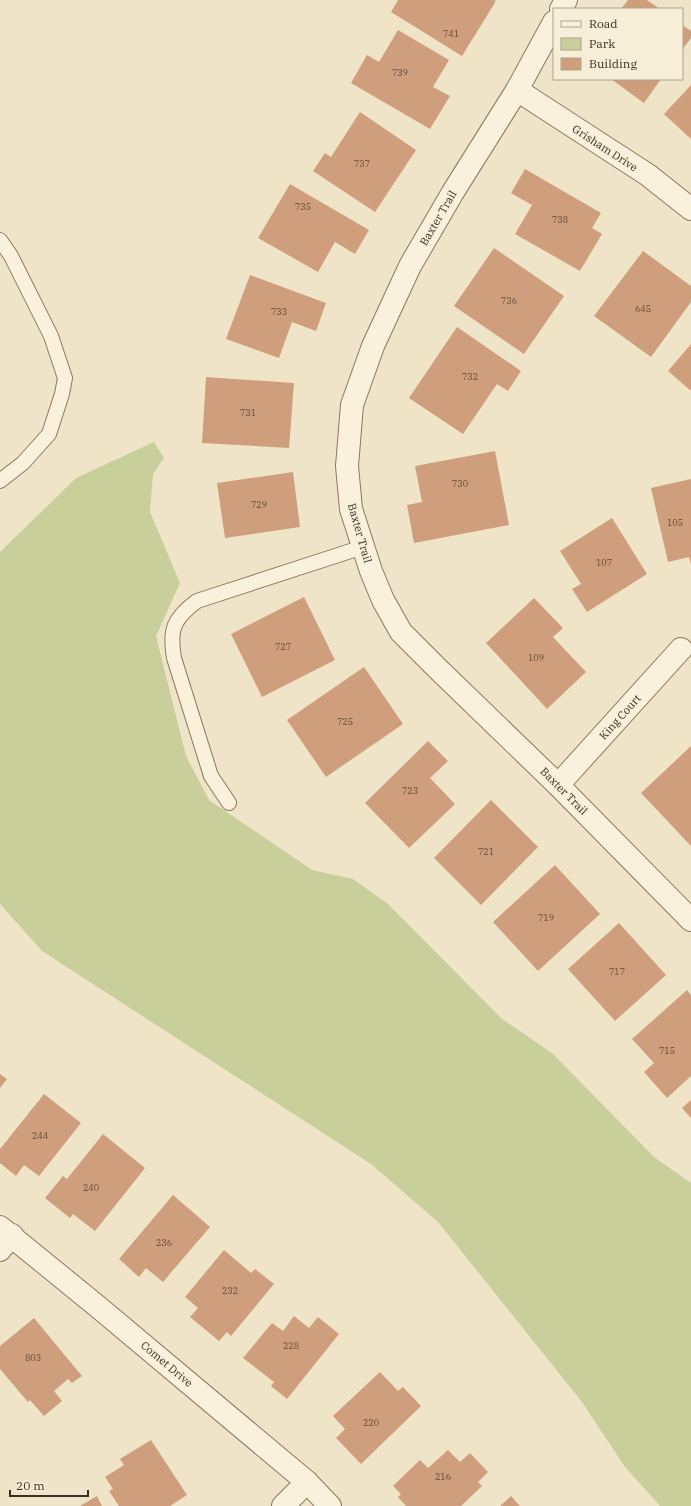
<svg xmlns="http://www.w3.org/2000/svg" width="691" height="1506" viewBox="0 0 691 1506" font-family="'IBM Plex Serif',serif">
<rect width="100%" height="100%" fill="#f0e4c8"/>
<path fill="#c9cf9b" d="M154,442L164,458L153,474L150,512L180,583L156,636L186,756L209,800L312,870L353,879L388,904L502,1019L552,1053L654,1157L691,1183V1506H660L625,1467L582,1402L438,1222L371,1164L42,951L0,904V552L76,478Z"/>
<g fill="#cf9f7d">
<path d="M398,0H494L496,1L462,56L391,12Z"/>
<path d="M628,0H647L660,9H621Z"/>
<path d="M682,25L691,31V38L682,50Z"/>
<path d="M398,30L449,60L433,87L450,96L430,129L351,83L367,55L379,62Z"/>
<path d="M611,79H661L644,103Z"/>
<path d="M691,85V139L664,114Z"/>
<path d="M360,112L416,150L375,212L313,171L325,153L331,157Z"/>
<path d="M525,169L601,213L592,228L602,234L580,271L515,234L532,205L511,193Z"/>
<path d="M290,184L369,230L355,254L335,242L318,272L258,238Z"/>
<path d="M494,248L564,296L524,354L454,306Z"/>
<path d="M643,251L691,286V302L651,357L594,316Z"/>
<path d="M250,275L326,303L316,331L292,322L279,358L226,339Z"/>
<path d="M457,327L521,371L508,391L497,384L463,434L409,398Z"/>
<path d="M691,344V391L668,371Z"/>
<path d="M206,377L294,383L289,448L202,443Z"/>
<path d="M495,451L509,525L414,543L407,505L422,502L415,466Z"/>
<path d="M293,472L300,527L225,538L217,483Z"/>
<path d="M691,479V564L689,557L668,562L651,488Z"/>
<path d="M612,518L647,574L587,612L572,589L581,584L560,551Z"/>
<path d="M304,597L335,660L262,697L231,634Z"/>
<path d="M534,598L563,628L553,637L586,672L547,709L486,643Z"/>
<path d="M364,667L403,724L326,777L287,720Z"/>
<path d="M428,741L448,761L430,778L455,804L409,848L365,803Z"/>
<path d="M691,746V846L641,793Z"/>
<path d="M491,800L538,847L481,905L434,858Z"/>
<path d="M555,865L600,914L538,971L493,922Z"/>
<path d="M619,923L666,975L615,1021L568,969Z"/>
<path d="M687,990L691,995V1076L667,1098L644,1072L654,1063L632,1039Z"/>
<path d="M0,1074L7,1079L0,1088Z"/>
<path d="M44,1094L81,1123L39,1176L24,1165L16,1176L0,1163V1149Z"/>
<path d="M691,1100V1118L682,1108Z"/>
<path d="M103,1134L145,1168L95,1231L73,1214L70,1218L45,1198L63,1176L67,1179Z"/>
<path d="M173,1195L210,1227L163,1282L146,1268L139,1277L119,1259Z"/>
<path d="M224,1250L251,1273L255,1269L274,1284L231,1336L227,1332L219,1341L190,1317L198,1308L185,1297Z"/>
<path d="M294,1316L309,1328L318,1317L339,1334L287,1399L271,1386L274,1382L243,1358L272,1323L283,1331Z"/>
<path d="M34,1318L82,1376L72,1383L68,1379L54,1391L62,1401L44,1416L30,1400L28,1402L0,1369V1346Z"/>
<path d="M380,1372L398,1391L403,1387L421,1406L361,1464L336,1438L345,1429L333,1416Z"/>
<path d="M151,1440L187,1495L170,1506H119L109,1491L113,1489L105,1477L124,1465L120,1459Z"/>
<path d="M448,1450L460,1462L470,1453L488,1472L478,1482L482,1486L461,1506H406L398,1497L401,1494L393,1486L420,1460L428,1468Z"/>
<path d="M97,1496L102,1506H80Z"/>
<path d="M511,1496L520,1506H500Z"/>
</g>
<g fill="none" stroke-linecap="round" stroke-linejoin="round">
<defs>
<g id="service">
<path d="M0,240L11,256L51,336L65,378L62,394L49,434L23,463L0,481"/>
<path d="M229,803L211,776L174,658C169,629 174,618 197,601L363,547"/>
</g>
<g id="minor">
<path d="M561,9L566,0"/>
<path d="M554,22L517,90L453,192L410,266L373,346L352,405L347,466L351,509L371,571L383,600L401,632L439,670L558,785L691,920"/>
<path d="M517,90L648,175L691,209"/>
<path d="M558,785L681,649"/>
<path d="M0,1227L97,1306L307,1482L330,1506"/>
<path d="M0,1250L12,1235"/>
<path d="M283,1506L307,1482"/>
</g>
</defs>
<use href="#service" stroke="#8d765c" stroke-width="16"/>
<use href="#minor" stroke="#8d765c" stroke-width="24"/>
<use href="#service" stroke="#faf1dc" stroke-width="14"/>
<use href="#minor" stroke="#faf1dc" stroke-width="22"/>
</g>
<g text-anchor="middle" stroke-width="3" stroke-linejoin="round" paint-order="stroke">
<g font-size="9" fill="#624a37">
<text x="451" y="37">741</text>
<text x="400" y="76">739</text>
<text x="362" y="167">737</text>
<text x="303" y="210">735</text>
<text x="560" y="223">738</text>
<text x="509" y="304">736</text>
<text x="643" y="312">645</text>
<text x="279" y="315">733</text>
<text x="470" y="380">732</text>
<text x="248" y="416">731</text>
<text x="460" y="487">730</text>
<text x="259" y="508">729</text>
<text x="675" y="526">105</text>
<text x="604" y="566">107</text>
<text x="283" y="650">727</text>
<text x="536" y="661">109</text>
<text x="345" y="725">725</text>
<text x="410" y="794">723</text>
<text x="486" y="855">721</text>
<text x="546" y="921">719</text>
<text x="617" y="975">717</text>
<text x="667" y="1054">715</text>
<text x="40" y="1139">244</text>
<text x="91" y="1191">240</text>
<text x="164" y="1246">236</text>
<text x="230" y="1294">232</text>
<text x="291" y="1349">228</text>
<text x="33" y="1361">803</text>
<text x="371" y="1426">220</text>
<text x="443" y="1480">216</text>
</g>
<g font-size="11" fill="#3d2e20" stroke="#f7eed8">
<text transform="translate(605 148) rotate(33)" y="4">Grisham Drive</text>
<text transform="translate(438 218) rotate(-60)" y="4">Baxter Trail</text>
<text transform="translate(360 533) rotate(74)" y="4">Baxter Trail</text>
<text transform="translate(620 717) rotate(-48)" y="4">King Court</text>
<text transform="translate(564 791) rotate(45)" y="4">Baxter Trail</text>
<text transform="translate(167 1364) rotate(40)" y="4">Comet Drive</text>
</g>
</g>
<rect x="553" y="8" width="130" height="72" fill="#f7eed8" stroke="#ada18e"/>
<rect x="561" y="21" width="20" height="6" fill="#faf1dc" stroke="#ada18e"/>
<text x="589" y="28" font-size="12" fill="#3d2e20">Road</text>
<rect x="561" y="38" width="20" height="12" fill="#c9cf9b" stroke="#ada18e"/>
<text x="589" y="48" font-size="12" fill="#3d2e20">Park</text>
<rect x="561" y="58" width="20" height="12" fill="#cf9f7d" stroke="#ada18e"/>
<text x="589" y="68" font-size="12" fill="#3d2e20">Building</text>
<path d="M10 1490v6h78v-6" fill="none" stroke="#3d2e20" stroke-width="2"/>
<text x="16" y="1490" font-size="12" fill="#3d2e20" stroke="#f7eed8" stroke-width="3" paint-order="stroke">20 m</text>
</svg>
